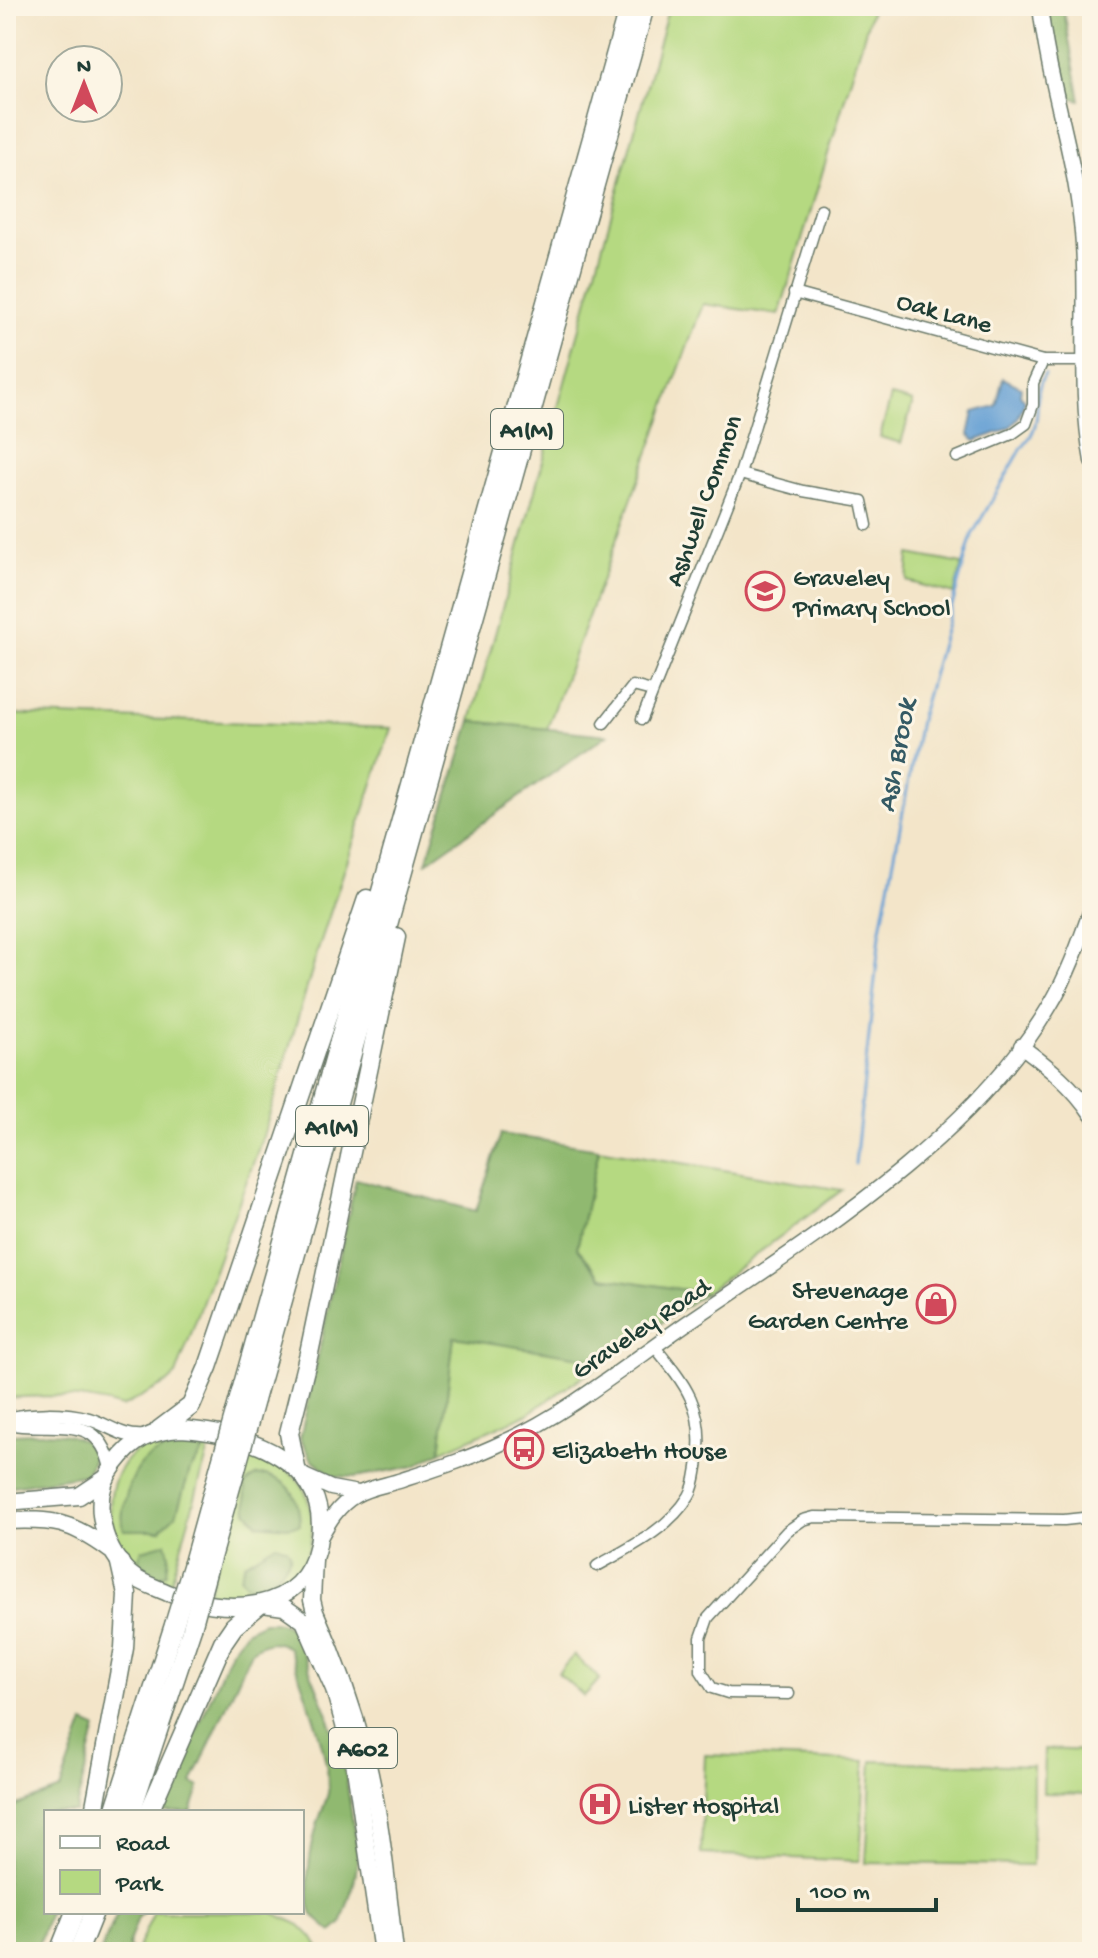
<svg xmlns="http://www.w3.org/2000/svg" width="1098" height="1958" viewBox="0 0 1098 1958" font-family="'Gochi Hand',sans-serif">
<rect width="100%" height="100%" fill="#fcf5e5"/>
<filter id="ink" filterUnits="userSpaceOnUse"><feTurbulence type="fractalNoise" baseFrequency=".0125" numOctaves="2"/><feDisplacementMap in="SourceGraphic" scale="16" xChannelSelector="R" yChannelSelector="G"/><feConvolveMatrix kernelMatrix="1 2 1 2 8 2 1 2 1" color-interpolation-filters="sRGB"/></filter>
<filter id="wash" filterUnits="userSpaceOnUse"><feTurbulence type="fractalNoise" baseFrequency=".006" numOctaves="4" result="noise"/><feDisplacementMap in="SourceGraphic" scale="32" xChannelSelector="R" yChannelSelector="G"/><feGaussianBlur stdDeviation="1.8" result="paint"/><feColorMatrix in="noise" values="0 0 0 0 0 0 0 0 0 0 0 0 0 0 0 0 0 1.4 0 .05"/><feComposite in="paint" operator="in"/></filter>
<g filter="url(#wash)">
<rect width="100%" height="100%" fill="#f3e5c9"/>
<g fill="#b5d981" stroke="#6a8b5a" stroke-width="2">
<path d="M669,6H873L779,315L703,304L547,729L471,721Z"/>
<path d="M891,396L913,402L901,443L880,437Z"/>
<path d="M909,554L962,564L954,594L907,581Z"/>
<path d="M6,714L391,728L318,950L263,1136L176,1375L167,1383L122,1407C83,1395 46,1395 6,1398Z"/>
<path d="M599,1149L842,1190L705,1293L602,1277L577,1248Z"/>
<path d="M454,1336L606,1361L527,1414L440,1452Z"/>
<path d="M165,1436L212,1438L171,1583C158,1576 144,1571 133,1561C102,1531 102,1477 137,1450C145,1444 156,1440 165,1436Z"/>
<path d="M249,1448C267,1456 287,1467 300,1483C309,1496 312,1515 312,1530C308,1586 257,1607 208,1594Z"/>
<path d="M574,1655L600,1679L584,1696L558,1673Z"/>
<path d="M1044,1749L1092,1751V1794L1043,1793Z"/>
<path d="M705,1755L865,1761L860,1861L701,1854Z"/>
<path d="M872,1761L1033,1766L1032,1865L866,1863Z"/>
<path d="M154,1912H272L300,1925L312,1937L321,1952H136Z"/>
</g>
<g fill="#90b96f" stroke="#587b52" stroke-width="2">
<path d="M1043,6H1063L1080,100L1063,96Z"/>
<path d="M471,721L607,735L426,863Z"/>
<path d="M501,1134L599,1149L577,1248L602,1277L705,1293L606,1361L454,1337L440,1452L415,1466L355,1477L333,1476L312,1459L300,1439L356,1179L476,1211Z"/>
<path d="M6,1434C34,1434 75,1426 94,1451L91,1465L85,1475L6,1487Z"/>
<path d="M200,1443L205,1449L190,1470L176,1515L160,1530H124C118,1510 132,1467 151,1456C167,1447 182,1445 200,1443Z"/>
<path d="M266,1475C293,1482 299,1498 300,1525L287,1527L258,1524L247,1511L245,1484L255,1476Z"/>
<path d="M166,1543L169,1554L167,1573L158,1577L138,1561L142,1550Z"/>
<path d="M276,1544L287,1548L291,1555C282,1575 270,1585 248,1586L240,1577L245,1563Z"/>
<path d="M264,1622H280L289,1627L297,1639L327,1712L346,1777L358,1858L354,1884L341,1924L332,1932L312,1915C303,1887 310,1850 318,1822C321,1813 326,1802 328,1793C333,1762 301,1681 289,1648C274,1639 266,1641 251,1651L192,1783L199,1787L191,1812H162L231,1650L247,1630Z"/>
<path d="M84,1723L96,1728L75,1812H46V1912H49L36,1952H6V1809L60,1789Z"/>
<path d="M118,1912H143L138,1918L128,1945L133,1952H100Z"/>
</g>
<path fill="#649fd4" stroke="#426e84" stroke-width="2" d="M1003,378L1021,387L1020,395L1025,400C1016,433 1004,429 975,441L969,435L974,412L996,406Z"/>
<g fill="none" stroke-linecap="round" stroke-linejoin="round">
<path stroke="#649fd4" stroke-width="3" d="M855,1164L880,934L921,715L972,535L1022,448C1048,419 1029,399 1045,374"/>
</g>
</g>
<g filter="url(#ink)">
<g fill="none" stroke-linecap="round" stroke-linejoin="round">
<defs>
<g id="minor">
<path d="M794,293L1043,361H1085"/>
<path d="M957,457L1012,434L1026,424L1033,405V383L1043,361"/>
<path d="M740,474L803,491L862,501L867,525"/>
<path d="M642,719L740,474L821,209"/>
<path d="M604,723L633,686L652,691"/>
<path d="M597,1566C629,1548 669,1529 689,1496C695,1487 696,1472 698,1461C705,1408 686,1385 654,1346"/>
<path d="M789,1694L728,1693L712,1688L701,1671V1638L708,1618L787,1531L803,1520L814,1517L1064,1520L1092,1517"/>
</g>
<g id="tertiary">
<path d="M6,1419C31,1413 64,1412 89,1419C109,1425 122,1438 144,1436"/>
<path d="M6,1423C52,1433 99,1408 111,1469"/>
</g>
<g id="secondary">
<path d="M1040,6C1048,79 1073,149 1081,222C1090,301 1077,382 1092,461"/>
<path d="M1021,1046C1049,1067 1073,1086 1092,1115"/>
<path d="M302,1475L331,1488L358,1493"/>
<path d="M318,1541C328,1523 337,1506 356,1495C369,1487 387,1485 402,1480C436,1469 471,1458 504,1442C568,1413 629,1363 687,1323C812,1238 970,1140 1049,1007C1068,976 1080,941 1092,907"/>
</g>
<g id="primary">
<path d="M181,1429C247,1433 334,1461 318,1544C303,1617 222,1614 168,1593C155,1587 140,1583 130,1574C113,1558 104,1538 101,1515C99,1497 103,1479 115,1464C133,1440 151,1431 181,1429Z"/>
<path d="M6,1502L79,1496L106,1478"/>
<path d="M6,1521C54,1519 70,1521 110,1550"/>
<path d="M314,1560L312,1600L315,1612C336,1659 353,1707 366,1757C382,1821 387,1887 395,1952"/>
<path d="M263,1604L284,1607L304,1621L334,1689L354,1761L382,1952"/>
</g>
<g id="motorway">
<path d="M240,1395L629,6"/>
<path d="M255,1400L645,6"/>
<path d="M159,1430L191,1406L208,1367L367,899"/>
<path d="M296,1468L289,1433L309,1353L396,937"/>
<path d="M193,1563L221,1462"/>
<path d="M209,1565L236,1469"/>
<path d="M94,1812L124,1648L127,1594L120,1563"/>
<path d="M114,1812L174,1625"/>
<path d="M131,1812L192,1628"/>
<path d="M149,1812L223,1642L234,1626L259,1605"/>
<path d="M59,1952L75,1912"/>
<path d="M78,1952L94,1912"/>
</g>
</defs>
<use href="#minor" stroke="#697868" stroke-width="13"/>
<use href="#tertiary" stroke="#697868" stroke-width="15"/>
<use href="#secondary" stroke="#697868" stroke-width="17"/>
<use href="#primary" stroke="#697868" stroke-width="19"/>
<use href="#motorway" stroke="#697868" stroke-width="21"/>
<use href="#minor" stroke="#fff" stroke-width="10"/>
<use href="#tertiary" stroke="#fff" stroke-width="12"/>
<use href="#secondary" stroke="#fff" stroke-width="14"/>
<use href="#primary" stroke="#fff" stroke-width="16"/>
<use href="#motorway" stroke="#fff" stroke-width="18"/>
<defs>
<g id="motorway-bridge">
<path d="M221,1462L240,1395"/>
<path d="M236,1469L255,1400"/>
<path d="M174,1625L193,1563"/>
<path d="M192,1628L209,1565"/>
</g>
</defs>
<use href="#motorway-bridge" stroke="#697868" stroke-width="21" stroke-linecap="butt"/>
<use href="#motorway-bridge" stroke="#fff" stroke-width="18"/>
</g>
</g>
<defs>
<symbol id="school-ring" viewBox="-11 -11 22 22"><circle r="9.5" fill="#fcf5e5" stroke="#d1495b" stroke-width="1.5"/><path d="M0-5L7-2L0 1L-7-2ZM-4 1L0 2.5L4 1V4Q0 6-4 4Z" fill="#d1495b"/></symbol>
<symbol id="shop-ring" viewBox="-11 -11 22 22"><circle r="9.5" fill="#fcf5e5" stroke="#d1495b" stroke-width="1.5"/><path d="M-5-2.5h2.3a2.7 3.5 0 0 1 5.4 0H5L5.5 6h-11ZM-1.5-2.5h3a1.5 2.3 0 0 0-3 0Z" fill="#d1495b"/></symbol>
<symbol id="bus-ring" viewBox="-11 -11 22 22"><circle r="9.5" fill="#fcf5e5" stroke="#d1495b" stroke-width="1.5"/><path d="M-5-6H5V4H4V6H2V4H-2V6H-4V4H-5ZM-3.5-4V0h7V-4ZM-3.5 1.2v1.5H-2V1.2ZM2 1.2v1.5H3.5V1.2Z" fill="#d1495b"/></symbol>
<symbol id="hospital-ring" viewBox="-11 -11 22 22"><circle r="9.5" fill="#fcf5e5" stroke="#d1495b" stroke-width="1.5"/><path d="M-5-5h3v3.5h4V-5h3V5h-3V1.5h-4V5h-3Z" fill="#d1495b"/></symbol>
</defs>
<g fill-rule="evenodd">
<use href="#school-ring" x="743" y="569" width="44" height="44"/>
<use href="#shop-ring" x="914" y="1282" width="44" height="44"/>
<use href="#bus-ring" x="502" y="1427" width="44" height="44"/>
<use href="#hospital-ring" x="578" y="1782" width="44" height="44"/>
</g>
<g text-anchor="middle" stroke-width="6" stroke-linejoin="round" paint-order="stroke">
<g fill="#fcf5e5" stroke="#617469" stroke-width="2">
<rect x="491" y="409" width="72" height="40" rx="6"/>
<rect x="296" y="1106" width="72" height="40" rx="6"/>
<rect x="329" y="1728" width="68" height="40" rx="6"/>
</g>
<g font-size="24" font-weight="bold" fill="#1f3d34">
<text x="527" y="437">A1(M)</text>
<text x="332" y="1134">A1(M)</text>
<text x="363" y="1756">A602</text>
</g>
<g font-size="26" fill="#1f3d34" stroke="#fcf5e5">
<text transform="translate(945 311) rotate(15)" y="9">Oak Lane</text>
<text transform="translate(702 500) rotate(-70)" y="9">Ashwell Common</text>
<text transform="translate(640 1327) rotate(-34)" y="9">Graveley Road</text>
</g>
<g font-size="26" fill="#1f3d34" stroke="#fcf5e5" text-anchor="start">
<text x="793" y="585">Graveley<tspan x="793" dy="30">Primary School</tspan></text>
<text x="908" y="1298" text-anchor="end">Stevenage<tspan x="908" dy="30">Garden Centre</tspan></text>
<text x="552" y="1458">Elizabeth House</text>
<text x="628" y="1813">Lister Hospital</text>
</g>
<g font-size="28" font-style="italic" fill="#345a64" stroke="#fcf5e5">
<text transform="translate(894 755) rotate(-79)" y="10">Ash Brook</text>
</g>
</g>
<rect width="1098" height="1958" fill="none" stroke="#fcf5e5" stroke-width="32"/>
<rect x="44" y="1810" width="260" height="104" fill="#fcf5e5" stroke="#a4ab9e" stroke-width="2"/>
<rect x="60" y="1836" width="40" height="12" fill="#ffffff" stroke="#a4ab9e" stroke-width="2"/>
<text x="116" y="1850" font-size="24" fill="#1f3d34">Road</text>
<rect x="60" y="1870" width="40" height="24" fill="#b5d981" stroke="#a4ab9e" stroke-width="2"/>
<text x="116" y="1890" font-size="24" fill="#1f3d34">Park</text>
<g transform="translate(84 84)"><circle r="38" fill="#fcf5e5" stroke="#a4ab9e" stroke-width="2"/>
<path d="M0-6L14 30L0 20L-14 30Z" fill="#d1495b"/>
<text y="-12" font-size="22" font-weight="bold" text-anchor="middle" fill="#1f3d34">N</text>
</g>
<path d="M798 1898v12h138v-12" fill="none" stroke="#1f3d34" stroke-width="4"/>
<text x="810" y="1898" font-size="24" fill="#1f3d34" stroke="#fcf5e5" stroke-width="6" paint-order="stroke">100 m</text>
</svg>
